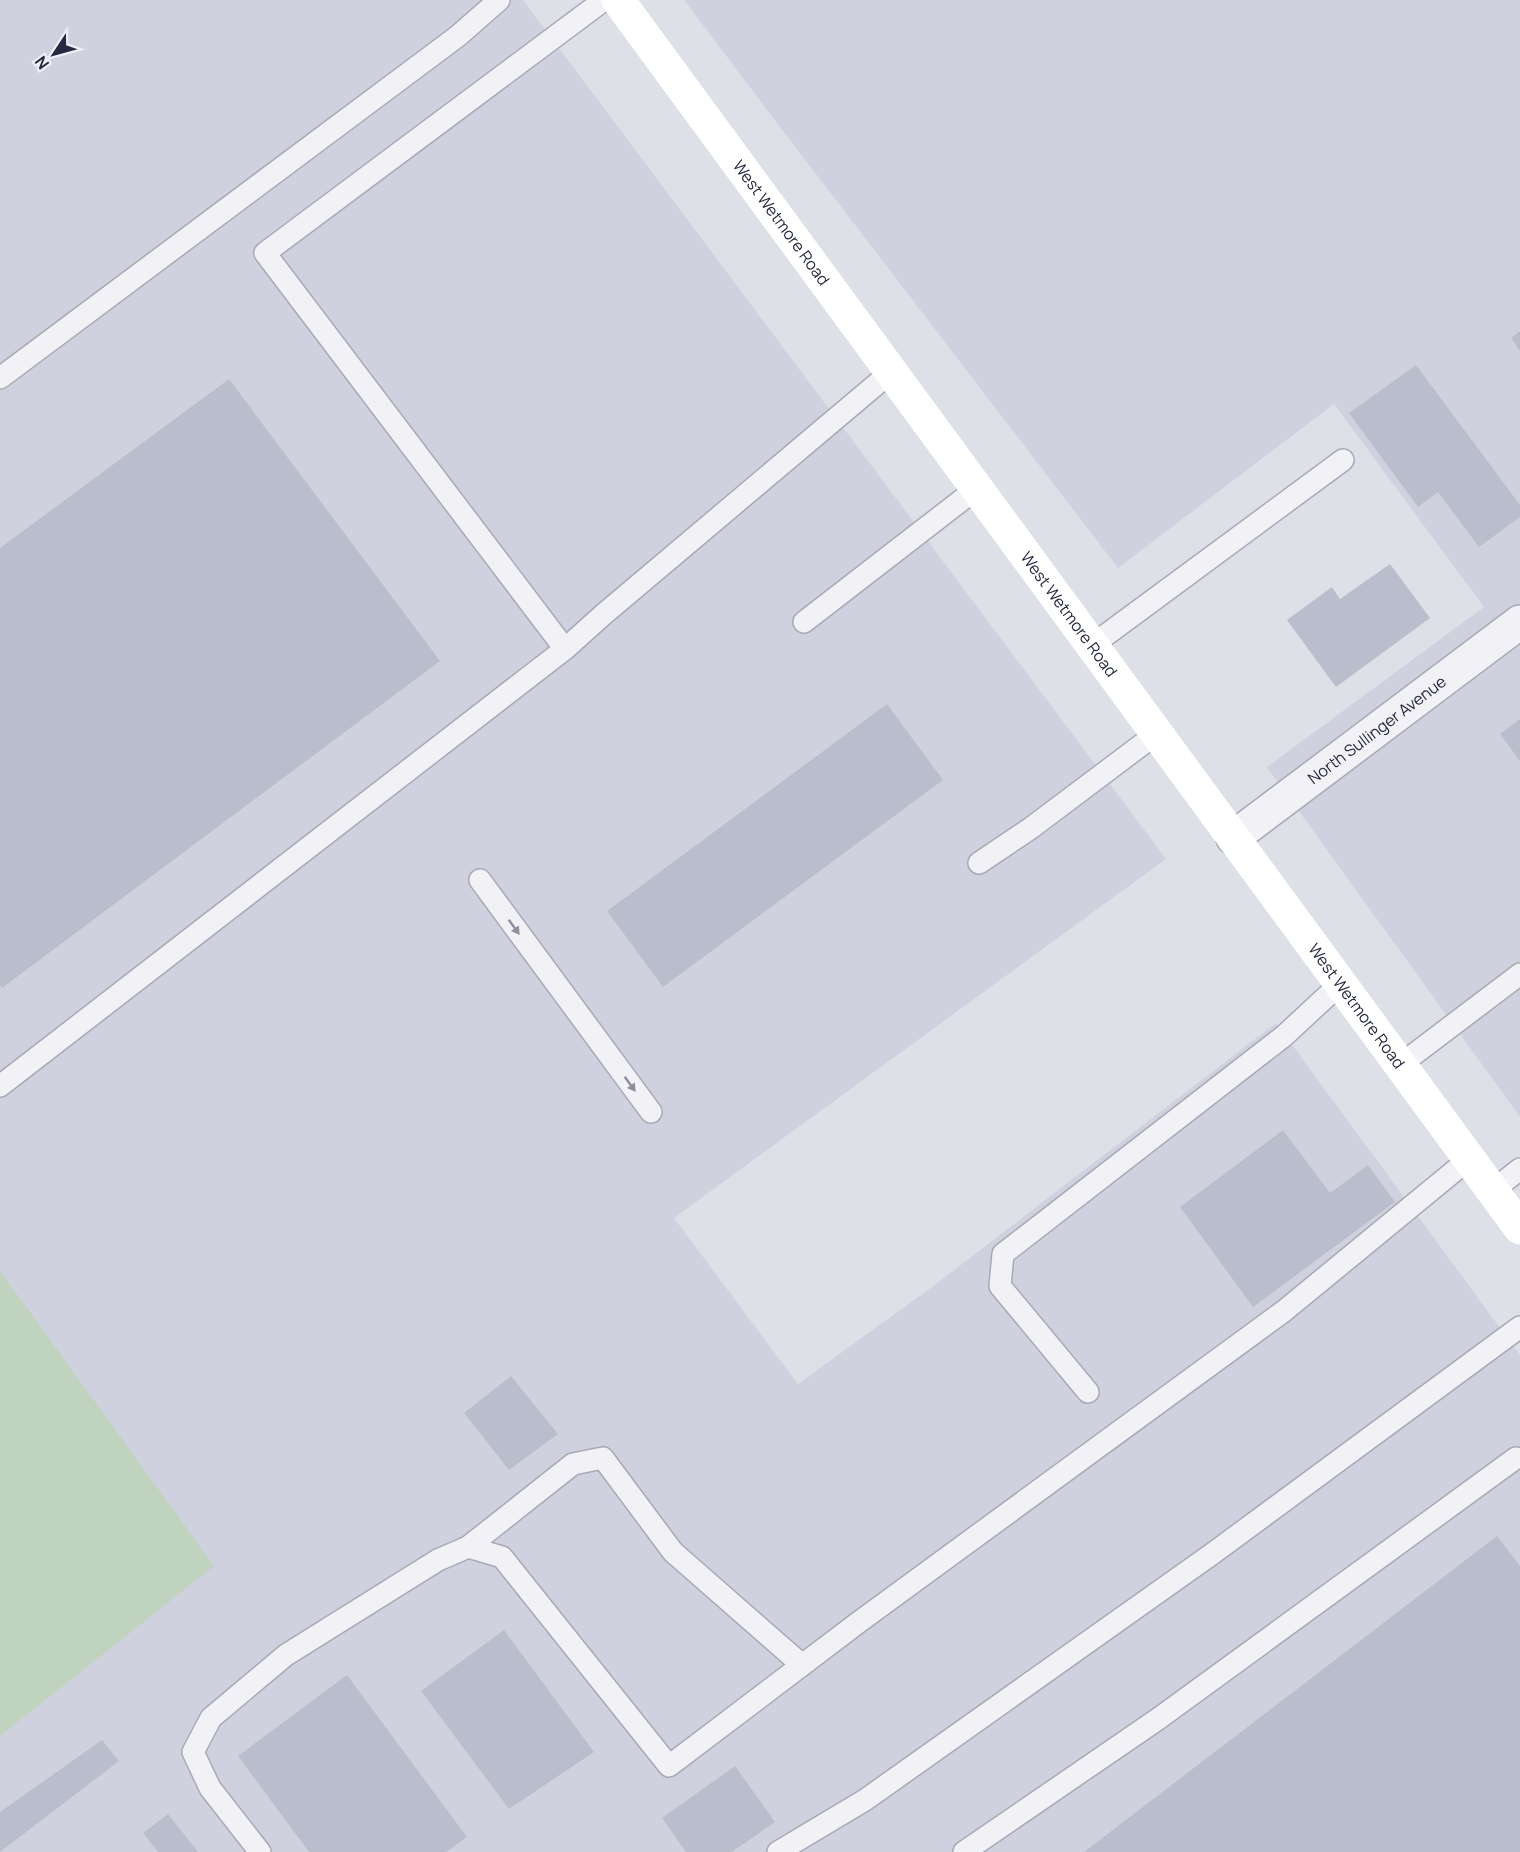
<svg xmlns="http://www.w3.org/2000/svg" width="1520" height="1852" viewBox="0 0 1520 1852" font-family="Manrope,sans-serif">
<rect width="100%" height="100%" fill="#dee0e8"/>
<g fill="#cfd2de">
<path d="M0,0H523L1166,859L674,1218L798,1384L936,1284L1276,1023L1520,1355V1852H0Z"/>
<path d="M684,0H1520V1117L1267,767L1484,607L1334,404L1118,568L780,127Z"/>
</g>
<path fill="#bfd3be" d="M0,1271L214,1566L0,1736Z"/>
<g fill="#babdcb">
<path d="M1520,331V351L1511,338Z"/>
<path d="M1416,365L1520,505V517L1479,547L1438,492L1418,507L1349,413Z"/>
<path d="M229,379L440,661L2,988L0,985V548Z"/>
<path d="M1390,564L1430,618L1336,687L1287,620L1332,587L1340,599Z"/>
<path d="M887,704L943,780L663,987L607,911Z"/>
<path d="M1520,719V761L1500,734Z"/>
<path d="M1283,1130L1330,1193L1368,1165L1395,1202L1253,1307L1180,1207Z"/>
<path d="M511,1376L558,1434L509,1470L464,1413Z"/>
<path d="M1497,1536L1520,1566V1852H1084Z"/>
<path d="M504,1630L594,1752L509,1809L421,1691Z"/>
<path d="M347,1675L467,1837L446,1852H309L238,1756Z"/>
<path d="M102,1740L119,1761L0,1852V1812Z"/>
<path d="M735,1766L775,1822L732,1852H686L662,1818Z"/>
<path d="M168,1814L198,1852H158L143,1833Z"/>
</g>
<g fill="none" stroke-linecap="round" stroke-linejoin="round">
<defs>
<g id="lane">
<path d="M0,378L458,36L499,0"/>
<path d="M804,622L976,489"/>
<path d="M1091,646L1343,460"/>
<path d="M565,649L265,253L604,0"/>
<path d="M979,863L1031,828L1156,734"/>
<path d="M480,880L651,1112"/>
<path d="M1400,1065L1520,974"/>
<path d="M0,1086L565,649L604,614L891,372"/>
<path d="M1492,1191L1520,1169"/>
<path d="M1088,1392L1000,1286L1003,1254L1284,1036L1340,984"/>
<path d="M468,1547L573,1464L603,1458L673,1552L802,1665"/>
<path d="M260,1852L210,1788L193,1752L211,1718L286,1655L438,1560L468,1547L502,1557L669,1766L859,1622L1284,1311L1469,1159"/>
<path d="M778,1852L865,1800L1212,1554L1520,1327"/>
<path d="M964,1852L1158,1719L1516,1458"/>
</g>
<g id="street">
<path id="s1" d="M1233,838L1520,622"/>
</g>
</defs>
<use href="#lane" stroke="#a7a9b6" stroke-width="24"/>
<use href="#street" stroke="#a7a9b6" stroke-width="36"/>
<use href="#lane" stroke="#f1f1f6" stroke-width="21"/>
<use href="#street" stroke="#f1f1f6" stroke-width="33"/>
<path stroke="#fff" stroke-width="33" id="s2" d="M618,0L1520,1228"/>
</g>
<defs><path id="oneway-solid" d="M-6-.8H1V-3.2L6.5 0L1 3.2V.8H-6Z" transform="scale(1.5)"/></defs>
<g fill="#8c8e9b">
<use href="#oneway-solid" transform="translate(514 927) rotate(54)"/>
<use href="#oneway-solid" transform="translate(630 1084) rotate(54)"/>
</g>
<g text-anchor="middle" stroke-width="5" stroke-linejoin="round" paint-order="stroke">
<g font-size="16" fill="#262a40" stroke="#edeff6">
<text dy="6" stroke="none"><textPath href="#s2" startOffset="276">West Wetmore Road</textPath></text>
<text dy="6" stroke="none"><textPath href="#s2" startOffset="762">West Wetmore Road</textPath></text>
<text dy="6" stroke="none"><textPath href="#s1" startOffset="180">North Sullinger Avenue</textPath></text>
<text dy="6" stroke="none"><textPath href="#s2" startOffset="1248">West Wetmore Road</textPath></text>
</g>
</g>
<g transform="translate(54 54) rotate(234)" stroke="#edeff6" stroke-width="4.5" paint-order="stroke">
<path d="M0-4.5L10 22L0 15L-10 22Z" fill="#262a40"/>
<text y="-9" font-size="16" font-weight="bold" text-anchor="middle" fill="#262a40">N</text>
</g>
</svg>
